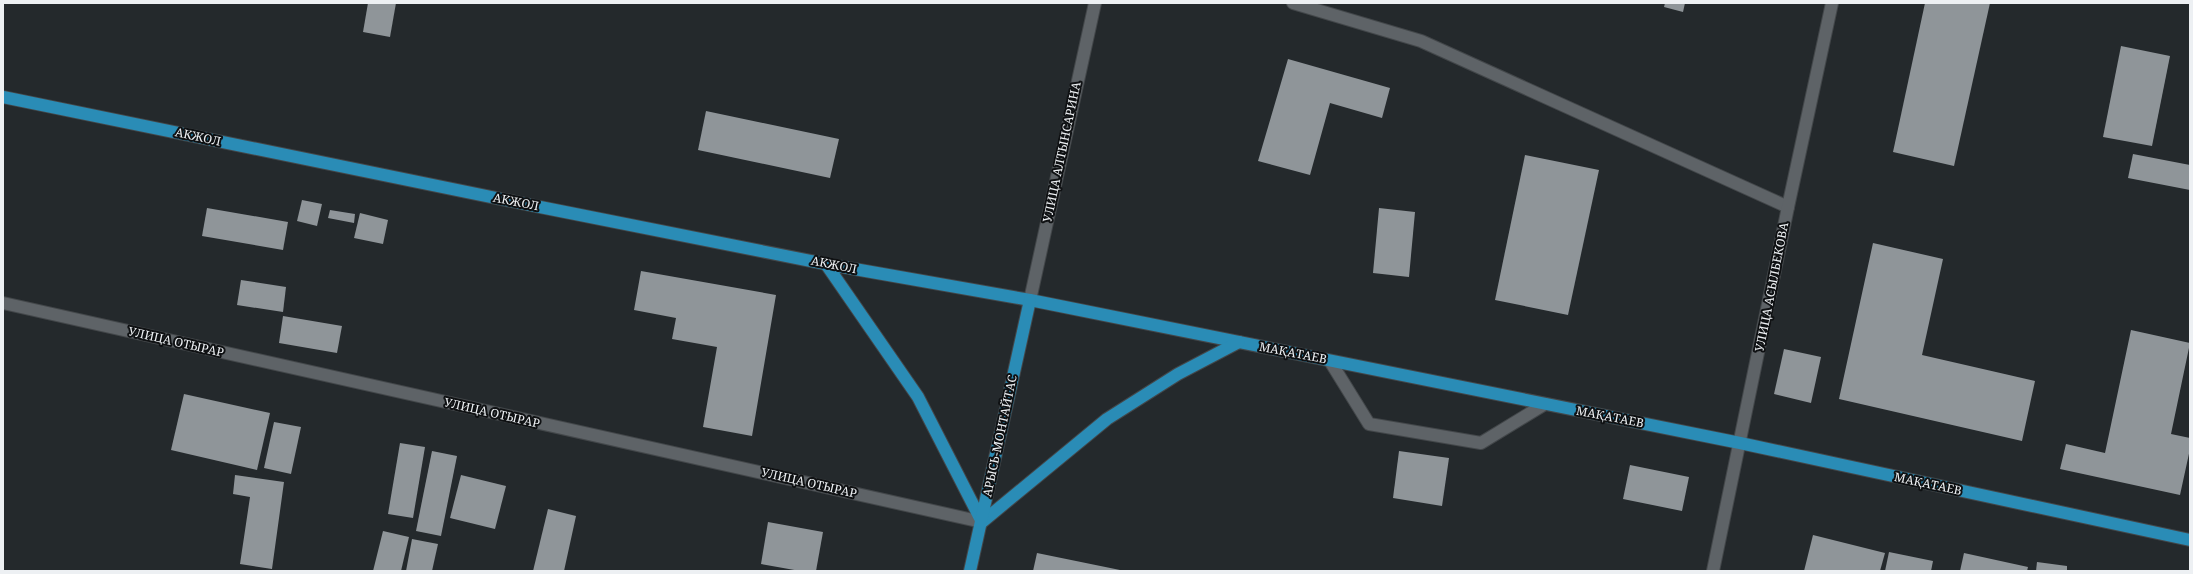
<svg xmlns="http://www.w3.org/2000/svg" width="2193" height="574" viewBox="0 0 2193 574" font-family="'Noto Serif',serif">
<rect width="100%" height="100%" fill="#24292c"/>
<g fill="#8f9599">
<path d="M368,3H396L390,37L363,32Z"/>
<path d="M1665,3H1685L1683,12L1664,7Z"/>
<path d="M1925,3H1990L1954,166L1893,152Z"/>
<path d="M2121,46L2170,56L2152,146L2103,137Z"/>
<path d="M1288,59L1390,88L1382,118L1330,103L1310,175L1258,161Z"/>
<path d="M706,111L839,139L830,178L698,150Z"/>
<path d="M2133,154L2190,165V190L2128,178Z"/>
<path d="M1525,155L1599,170L1568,315L1495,300Z"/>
<path d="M302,200L322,204L317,226L297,221Z"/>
<path d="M207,208L288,222L283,250L202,236Z"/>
<path d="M1379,208L1415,212L1409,277L1373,273Z"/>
<path d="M330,210L355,214L354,223L328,218Z"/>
<path d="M360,213L388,220L383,244L354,238Z"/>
<path d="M1873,243L1943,259L1922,355L2035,381L2022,441L1839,399Z"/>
<path d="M641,271L776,295L752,436L703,427L717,347L672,339L676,318L634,310Z"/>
<path d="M241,280L286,287L283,312L237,305Z"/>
<path d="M283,316L342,326L337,353L279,343Z"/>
<path d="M2131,330L2190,343L2171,434L2190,438V449L2180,495L2060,469L2066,444L2105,453Z"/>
<path d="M1784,349L1821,357L1811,403L1774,394Z"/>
<path d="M184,394L270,413L257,470L171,450Z"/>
<path d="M274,422L301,427L291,474L264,468Z"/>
<path d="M400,443L425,447L413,518L388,514Z"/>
<path d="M432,451L457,456L441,536L416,531Z"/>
<path d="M1399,451L1449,458L1442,506L1393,498Z"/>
<path d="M1630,465L1689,477L1682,511L1623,499Z"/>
<path d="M235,475L284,482L272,569L240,564L250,497L233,494Z"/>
<path d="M461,475L506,486L495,529L450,518Z"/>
<path d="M548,509L576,516L564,571H533Z"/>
<path d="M768,522L823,532L816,571H800L761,564Z"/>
<path d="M383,531L409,537L401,571H373Z"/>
<path d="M1813,535L1885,553L1880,571H1804Z"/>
<path d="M412,539L438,544L432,571H406Z"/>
<path d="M1889,552L1933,561L1931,571H1885Z"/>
<path d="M1037,553L1120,570V571H1033Z"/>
<path d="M1964,553L2028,567L2027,571H1960Z"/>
<path d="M2037,562L2067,566V571H2036Z"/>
</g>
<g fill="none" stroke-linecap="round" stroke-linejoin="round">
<defs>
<g id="minor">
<path d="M1293,3L1421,41L1788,207"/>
<path d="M1030,300L1095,3"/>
<path d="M3,303L982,522"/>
<path d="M1330,361L1369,424L1481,443L1545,404"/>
<path d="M1713,571L1788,207L1832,3"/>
</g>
<g id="major">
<path d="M3,97L540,207L826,264L1030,300L1740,443L2190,540"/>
<path d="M826,264L918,397L982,522L1107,419L1178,374L1239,342"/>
<path d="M970,571L1030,300"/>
</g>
</defs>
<use href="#minor" stroke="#43474a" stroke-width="14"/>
<use href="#major" stroke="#43474a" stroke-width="14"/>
<use href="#minor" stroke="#5e6367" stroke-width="12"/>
<use href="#major" stroke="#2a8cb6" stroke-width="12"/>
</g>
<g text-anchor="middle" stroke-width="4" stroke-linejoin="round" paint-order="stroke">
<g font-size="12" fill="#edf0f3" stroke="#0f1113">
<text transform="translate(198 137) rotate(12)" y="4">АКЖОЛ</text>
<text transform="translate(1062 152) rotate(-78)" y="4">УЛИЦА АЛТЫНСАРИНА</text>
<text transform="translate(516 202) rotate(11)" y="4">АКЖОЛ</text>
<text transform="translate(834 265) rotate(11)" y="4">АКЖОЛ</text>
<text transform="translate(1772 287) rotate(-79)" y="4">УЛИЦА АСЫЛБЕКОВА</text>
<text transform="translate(176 342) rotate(13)" y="4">УЛИЦА ОТЫРАР</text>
<text transform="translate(1293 353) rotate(11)" y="4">МАҚАТАЕВ</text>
<text transform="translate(492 413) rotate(13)" y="4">УЛИЦА ОТЫРАР</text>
<text transform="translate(1610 417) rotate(11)" y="4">МАҚАТАЕВ</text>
<text transform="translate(1000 436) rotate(-78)" y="4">АРЫСЬ-МОНТАЙТАС</text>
<text transform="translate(809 483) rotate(13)" y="4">УЛИЦА ОТЫРАР</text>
<text transform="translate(1928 484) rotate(12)" y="4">МАҚАТАЕВ</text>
</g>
</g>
<rect width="2193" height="574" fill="none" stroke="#edf0f3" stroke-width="8"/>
</svg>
